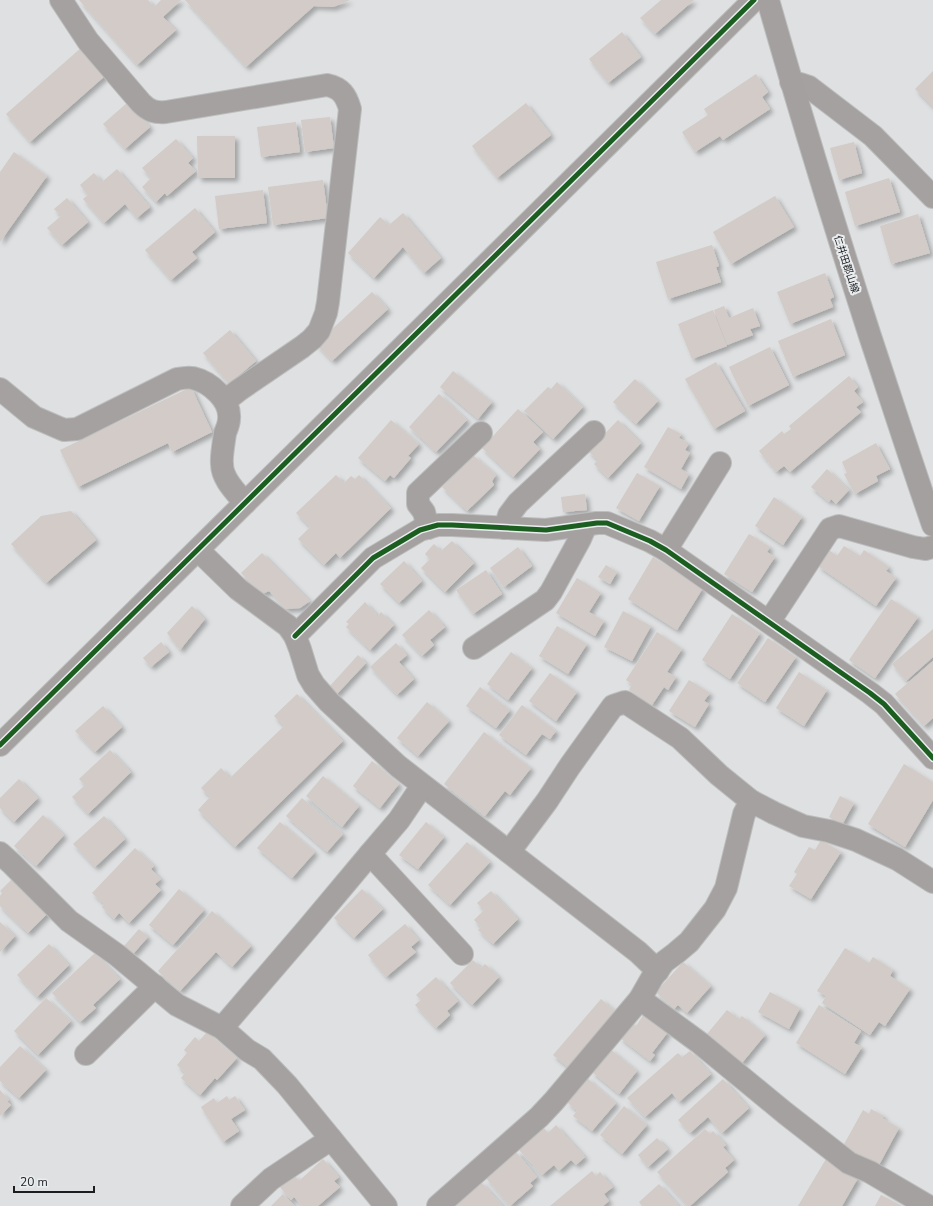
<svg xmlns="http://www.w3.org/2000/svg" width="933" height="1206" viewBox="0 0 933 1206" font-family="'Nunito Sans','Noto Sans JP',sans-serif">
<defs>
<filter id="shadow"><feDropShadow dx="3.5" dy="3.5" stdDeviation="2" flood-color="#0004"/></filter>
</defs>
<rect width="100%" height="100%" fill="#dee0e1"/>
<g fill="#d2cbc7" filter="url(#shadow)">
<path d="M79,0H148L154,7L161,0H181L163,17L176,30L137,65Z"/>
<path d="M185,0H350L333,7L314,6L246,67Z"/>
<path d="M661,0H694L655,34L640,18Z"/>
<path d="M622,32L641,57L608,83L589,59Z"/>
<path d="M82,47L106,75L30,142L6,114Z"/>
<path d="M933,71V107L915,89Z"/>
<path d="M756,74L768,92L762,97L770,109L723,140L720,136L695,152L682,132L708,115L704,109Z"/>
<path d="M128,102L150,127L125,149L103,124Z"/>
<path d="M526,103L551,135L497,178L472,146Z"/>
<path d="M330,117L334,148L305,152L301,120Z"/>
<path d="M296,122L300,152L261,157L257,127Z"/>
<path d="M197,136H235V178H198Z"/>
<path d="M176,139L193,158L188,163L196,171L167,196L165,193L156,202L142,187L151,178L142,168Z"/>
<path d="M854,142L862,173L839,180L830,148Z"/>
<path d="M14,152L47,176L0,242V172Z"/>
<path d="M117,169L150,207L137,218L125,204L104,223L83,199L88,195L80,185L94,173L102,182Z"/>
<path d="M889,178L900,212L855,226L845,192Z"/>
<path d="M323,180L328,218L273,225L268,187Z"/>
<path d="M263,190L267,223L219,229L215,196Z"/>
<path d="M775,196L794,227L731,264L713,232Z"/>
<path d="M67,198L88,222L62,245L47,228L61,216L54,209Z"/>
<path d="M195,208L215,232L192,252L197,258L171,280L145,250Z"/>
<path d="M403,213L441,258L424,273L403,247L374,278L348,253L380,217L389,225Z"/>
<path d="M918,214L930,253L891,264L880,226Z"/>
<path d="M712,245L719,266L716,267L721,282L668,299L656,262Z"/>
<path d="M825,273L834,297L830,299L833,307L790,324L777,292Z"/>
<path d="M372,292L388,309L332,361L316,344Z"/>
<path d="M724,306L729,318L753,308L760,326L750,329L753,335L727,345L714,310Z"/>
<path d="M713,310L727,346L692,359L678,324Z"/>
<path d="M831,319L845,355L793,377L778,341Z"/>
<path d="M230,330L256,361L229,384L203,353Z"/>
<path d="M770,347L789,385L748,406L729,367Z"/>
<path d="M716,362L745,411L714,429L685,379Z"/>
<path d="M453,371L492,402L478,419L440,387Z"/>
<path d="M849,376L858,387L854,391L863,402L856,407L861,412L790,472L784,466L776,472L759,451L782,431L784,434L791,429L789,426Z"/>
<path d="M635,379L658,401L636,424L613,402Z"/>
<path d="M557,382L583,407L553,439L524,411L548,387L551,389Z"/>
<path d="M191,387L212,432L172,452L168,443L78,487L60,450Z"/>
<path d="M439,394L467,420L436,452L409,427Z"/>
<path d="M518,409L543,432L533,442L540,449L513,477L482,448Z"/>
<path d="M391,420L419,444L408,456L411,458L394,478L390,475L385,481L358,458Z"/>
<path d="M618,420L641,443L608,478L594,464L598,460L588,451Z"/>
<path d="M668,427L681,434L679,438L689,443L685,450L690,453L681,469L689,474L681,489L644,467Z"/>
<path d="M876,443L890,469L876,476L878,481L855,494L844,474L847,473L842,462Z"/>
<path d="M473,455L496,475L492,481L494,485L467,511L442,487Z"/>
<path d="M827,469L849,490L836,504L831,499L829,502L811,487Z"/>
<path d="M637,473L660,486L639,521L616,508Z"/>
<path d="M336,475L344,483L351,476L355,479L359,475L391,508L340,558L336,553L324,565L298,539L310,527L296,513Z"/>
<path d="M585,494L587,510L563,512L561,497Z"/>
<path d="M774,497L802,517L783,545L755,526Z"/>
<path d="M71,511L96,540L46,583L11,544L41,516Z"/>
<path d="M749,534L770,547L767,552L775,557L752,592L724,574Z"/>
<path d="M452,541L474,563L445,592L421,568L430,559L425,554L431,547L434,544L441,551Z"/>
<path d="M844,546L860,556L864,550L889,567L886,571L896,578L876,606L818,566L829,550L837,556Z"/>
<path d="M518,547L532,566L504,587L490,568Z"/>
<path d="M262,553L310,601L300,608L286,609L269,591L262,594L241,573Z"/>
<path d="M653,557L703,588L677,630L628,599Z"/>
<path d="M404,561L422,581L399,603L380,584Z"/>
<path d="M606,565L617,572L610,584L598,577Z"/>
<path d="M486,570L502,594L473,614L456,590Z"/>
<path d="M577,578L601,593L589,612L604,621L595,636L556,613Z"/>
<path d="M891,599L918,617L875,678L849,660Z"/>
<path d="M365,602L378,616L381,612L394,625L370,650L346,627L349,624L346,622Z"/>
<path d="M192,606L205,619L180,650L167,633Z"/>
<path d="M429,610L445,627L430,640L434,645L422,656L402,635Z"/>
<path d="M623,611L651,626L632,661L604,647Z"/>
<path d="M732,614L760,633L730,679L702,660Z"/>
<path d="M557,626L587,644L568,674L539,656Z"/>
<path d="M933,629V657L906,681L892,664Z"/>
<path d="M657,632L682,649L667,672L676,677L668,690L664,687L652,705L629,690L632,684L626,680Z"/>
<path d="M768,638L796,657L765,702L737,683Z"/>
<path d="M161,642L169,652L151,667L143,658Z"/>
<path d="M396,643L407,655L399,662L414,679L397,695L370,667Z"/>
<path d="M511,652L532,668L508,700L487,684Z"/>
<path d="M358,655L366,663L336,695L329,687Z"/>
<path d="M933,661V718L924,726L895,694Z"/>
<path d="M799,672L827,690L804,726L776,708Z"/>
<path d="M550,673L577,692L556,721L529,701Z"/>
<path d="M689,680L710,693L704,701L709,704L695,727L669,711Z"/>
<path d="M480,687L510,710L496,728L466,706Z"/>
<path d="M297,694L343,741L235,847L198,810L210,797L201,788L221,768L230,778L284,726L274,716Z"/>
<path d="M427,702L449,721L418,756L397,738Z"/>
<path d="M522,705L556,731L550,739L542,734L526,755L499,735Z"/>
<path d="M103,706L122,727L95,752L75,731Z"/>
<path d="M484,732L531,768L510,795L505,791L485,816L444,784Z"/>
<path d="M110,750L131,772L88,814L72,797L85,785L79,779Z"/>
<path d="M372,761L399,784L380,808L353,786Z"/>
<path d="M904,764L933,782V800L905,847L868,824Z"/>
<path d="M323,776L359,806L342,827L306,796Z"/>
<path d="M19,779L38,798L14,822L0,808V798Z"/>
<path d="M840,796L854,803L842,825L829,817Z"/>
<path d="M302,798L343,834L327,852L286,816Z"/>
<path d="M43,815L64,835L36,866L14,846Z"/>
<path d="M104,816L125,839L95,867L73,844Z"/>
<path d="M280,822L315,852L292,878L257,848Z"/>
<path d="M426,822L444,837L418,869L399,855Z"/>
<path d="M821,840L841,852L811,899L789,886L797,874L794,872L809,847L815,850Z"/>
<path d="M467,842L490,862L450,905L428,885Z"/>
<path d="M135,848L154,866L151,869L161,879L155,884L161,890L129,923L119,913L114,919L102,907L104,904L92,893Z"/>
<path d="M13,878L49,912L28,933L0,906V896L2,893L0,891Z"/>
<path d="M179,889L204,910L173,945L149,925Z"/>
<path d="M362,889L383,909L354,938L334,918Z"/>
<path d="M491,891L518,919L493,944L478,930L481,927L474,920L484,910L477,903Z"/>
<path d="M212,911L251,946L232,967L216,952L180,991L158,971Z"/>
<path d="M0,922L15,936L0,952Z"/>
<path d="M405,924L419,940L411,947L416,952L386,977L368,955Z"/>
<path d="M139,929L148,937L133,954L124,946Z"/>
<path d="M49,944L69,965L37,997L17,975Z"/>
<path d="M845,948L869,963L873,957L893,970L890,976L910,989L885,1026L879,1022L870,1035L822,1003L826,996L817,991Z"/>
<path d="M95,953L120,979L93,1005L96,1008L80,1022L52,993Z"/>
<path d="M473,960L481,968L485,964L499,977L472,1005L450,983Z"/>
<path d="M683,962L711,986L687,1013L678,1005L674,1009L656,992Z"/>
<path d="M436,977L458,1001L447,1011L450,1015L436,1028L415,1005L421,1000L416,995Z"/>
<path d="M770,992L800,1008L789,1029L758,1012Z"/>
<path d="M46,998L71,1021L38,1055L14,1031Z"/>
<path d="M601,999L616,1012L569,1068L553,1055Z"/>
<path d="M819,1005L861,1031L854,1043L862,1047L845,1074L796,1043Z"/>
<path d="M727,1010L739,1019L742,1016L765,1035L742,1063L707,1034Z"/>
<path d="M644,1014L668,1032L652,1053L655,1055L650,1061L620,1038L631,1022L636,1026Z"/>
<path d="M207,1032L237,1058L217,1080L215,1078L200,1095L181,1078L185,1073L177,1065L187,1053L184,1050L195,1037L199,1041Z"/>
<path d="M20,1046L46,1070L19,1098L0,1081V1067Z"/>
<path d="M610,1049L637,1071L619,1094L592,1072Z"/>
<path d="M690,1051L711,1074L679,1102L672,1093L645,1117L627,1098L678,1053L682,1057Z"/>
<path d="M587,1078L616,1103L592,1131L573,1116L577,1111L567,1102Z"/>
<path d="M723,1079L749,1108L722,1133L708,1117L690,1133L678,1120Z"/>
<path d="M0,1090L9,1100L7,1101L11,1105L0,1116Z"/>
<path d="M227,1096L229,1100L235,1096L245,1110L231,1119L239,1131L223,1142L201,1107L214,1098L217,1103Z"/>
<path d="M624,1106L647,1125L622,1154L600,1135Z"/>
<path d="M871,1109L884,1116L882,1118L899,1128L879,1165L843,1146L863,1110L869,1114Z"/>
<path d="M556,1125L585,1157L576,1165L571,1160L559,1171L554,1165L542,1175L519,1150L544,1128L548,1133Z"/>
<path d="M705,1129L710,1134L713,1131L726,1145L723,1147L734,1160L725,1168L728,1172L690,1206H688L657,1172Z"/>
<path d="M657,1138L668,1149L648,1167L638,1155Z"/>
<path d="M516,1152L537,1177L530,1183L533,1186L510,1206L486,1178Z"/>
<path d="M323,1159L339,1177L334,1181L340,1187L318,1206H302L294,1197L291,1200L280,1187L294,1175L299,1181Z"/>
<path d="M826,1159L858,1178L842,1206H798Z"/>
<path d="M592,1171L596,1176L600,1172L613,1187L604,1194L609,1201L603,1206H550Z"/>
<path d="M481,1182L503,1206H455Z"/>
<path d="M659,1184L679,1206H642L639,1202Z"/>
<path d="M283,1194L295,1206H271Z"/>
<path d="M881,1195L902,1206H875Z"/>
</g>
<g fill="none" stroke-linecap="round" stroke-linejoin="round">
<defs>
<g id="minor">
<path d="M61,0L88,41L141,103C149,111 155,113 166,112L327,85C341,88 346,95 350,109L328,302L326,313L319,331L312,339L302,347L239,390L225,401"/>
<path d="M791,82L800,84L809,87L873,136L933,197"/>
<path d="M0,389L34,417L64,430L77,429L177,379C182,378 188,377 193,378C210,382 231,400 229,419C229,424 227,428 225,433C224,442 221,456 222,464C222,479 236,492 245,503"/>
<path d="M428,528L424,512L418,504V493L481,433"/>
<path d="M505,528L509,515L518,503L594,432"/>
<path d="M198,550L238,589L288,626L295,636L300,649L308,675L314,685L329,702L398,766L638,952L658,971"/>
<path d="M666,550L720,463"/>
<path d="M769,622L830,529L839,526L913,547L925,549L933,547"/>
<path d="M295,636L373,558L420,530L438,525H452L546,530L597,523H607L650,541L666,550L870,693L884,704L933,758"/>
<path d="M474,648L545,600L551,592L580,539L586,525"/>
<path d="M509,852L547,801L570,766L613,706L625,702L680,738L719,775L751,801L774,813L803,826L829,831L856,840L897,859L933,882"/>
<path d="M0,853L12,864L69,921L117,955L177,1005L222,1028L247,1050L262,1059L287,1085L386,1206"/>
<path d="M370,854L462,954"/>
<path d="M640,999L700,1043L785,1113L849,1163L870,1172L928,1206"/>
<path d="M222,1028L308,928L370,854L399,820L422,786"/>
<path d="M86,1054L155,986"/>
<path d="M242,1206L271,1179L331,1139"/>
<path d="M438,1206L539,1117L554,1101L640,999L652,978L664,962L676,953L689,942L715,909L726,888L744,814L751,801"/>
</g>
<path id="tertiary" d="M0,745L754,0"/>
<path id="secondary" d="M768,0C800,113 834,224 870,336C891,399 911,462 933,525"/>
</defs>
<use href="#minor" stroke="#bcbdbd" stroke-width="24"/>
<use href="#tertiary" stroke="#bcbdbd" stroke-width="24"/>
<use href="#secondary" stroke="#bcbdbd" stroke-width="24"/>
<use href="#minor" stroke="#a5a1a0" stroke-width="22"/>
<use href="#tertiary" stroke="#a5a1a0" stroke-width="22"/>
<use href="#secondary" stroke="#a4a09f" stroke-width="22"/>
<defs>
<g id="cycleway">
<path d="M295,636L373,558L420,530L438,525H452L546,530L597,523H607L650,541L666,550L870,693L884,704L933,758"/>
<path d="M0,745L754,0"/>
</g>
</defs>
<use href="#cycleway" stroke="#eaedef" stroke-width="8"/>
<use href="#cycleway" stroke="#1b5e20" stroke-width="5"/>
</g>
<g text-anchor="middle" stroke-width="4" stroke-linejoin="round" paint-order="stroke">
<g font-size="10" fill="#1c1d1e" stroke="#eaedef">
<text transform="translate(847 264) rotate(72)" y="4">仁井田郡山線</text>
</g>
</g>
<path d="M14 1186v6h80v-6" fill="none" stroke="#1c1d1e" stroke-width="2"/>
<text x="20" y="1186" font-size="12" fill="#1c1d1e" stroke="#eaedef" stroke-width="3" paint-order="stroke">20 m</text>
</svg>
